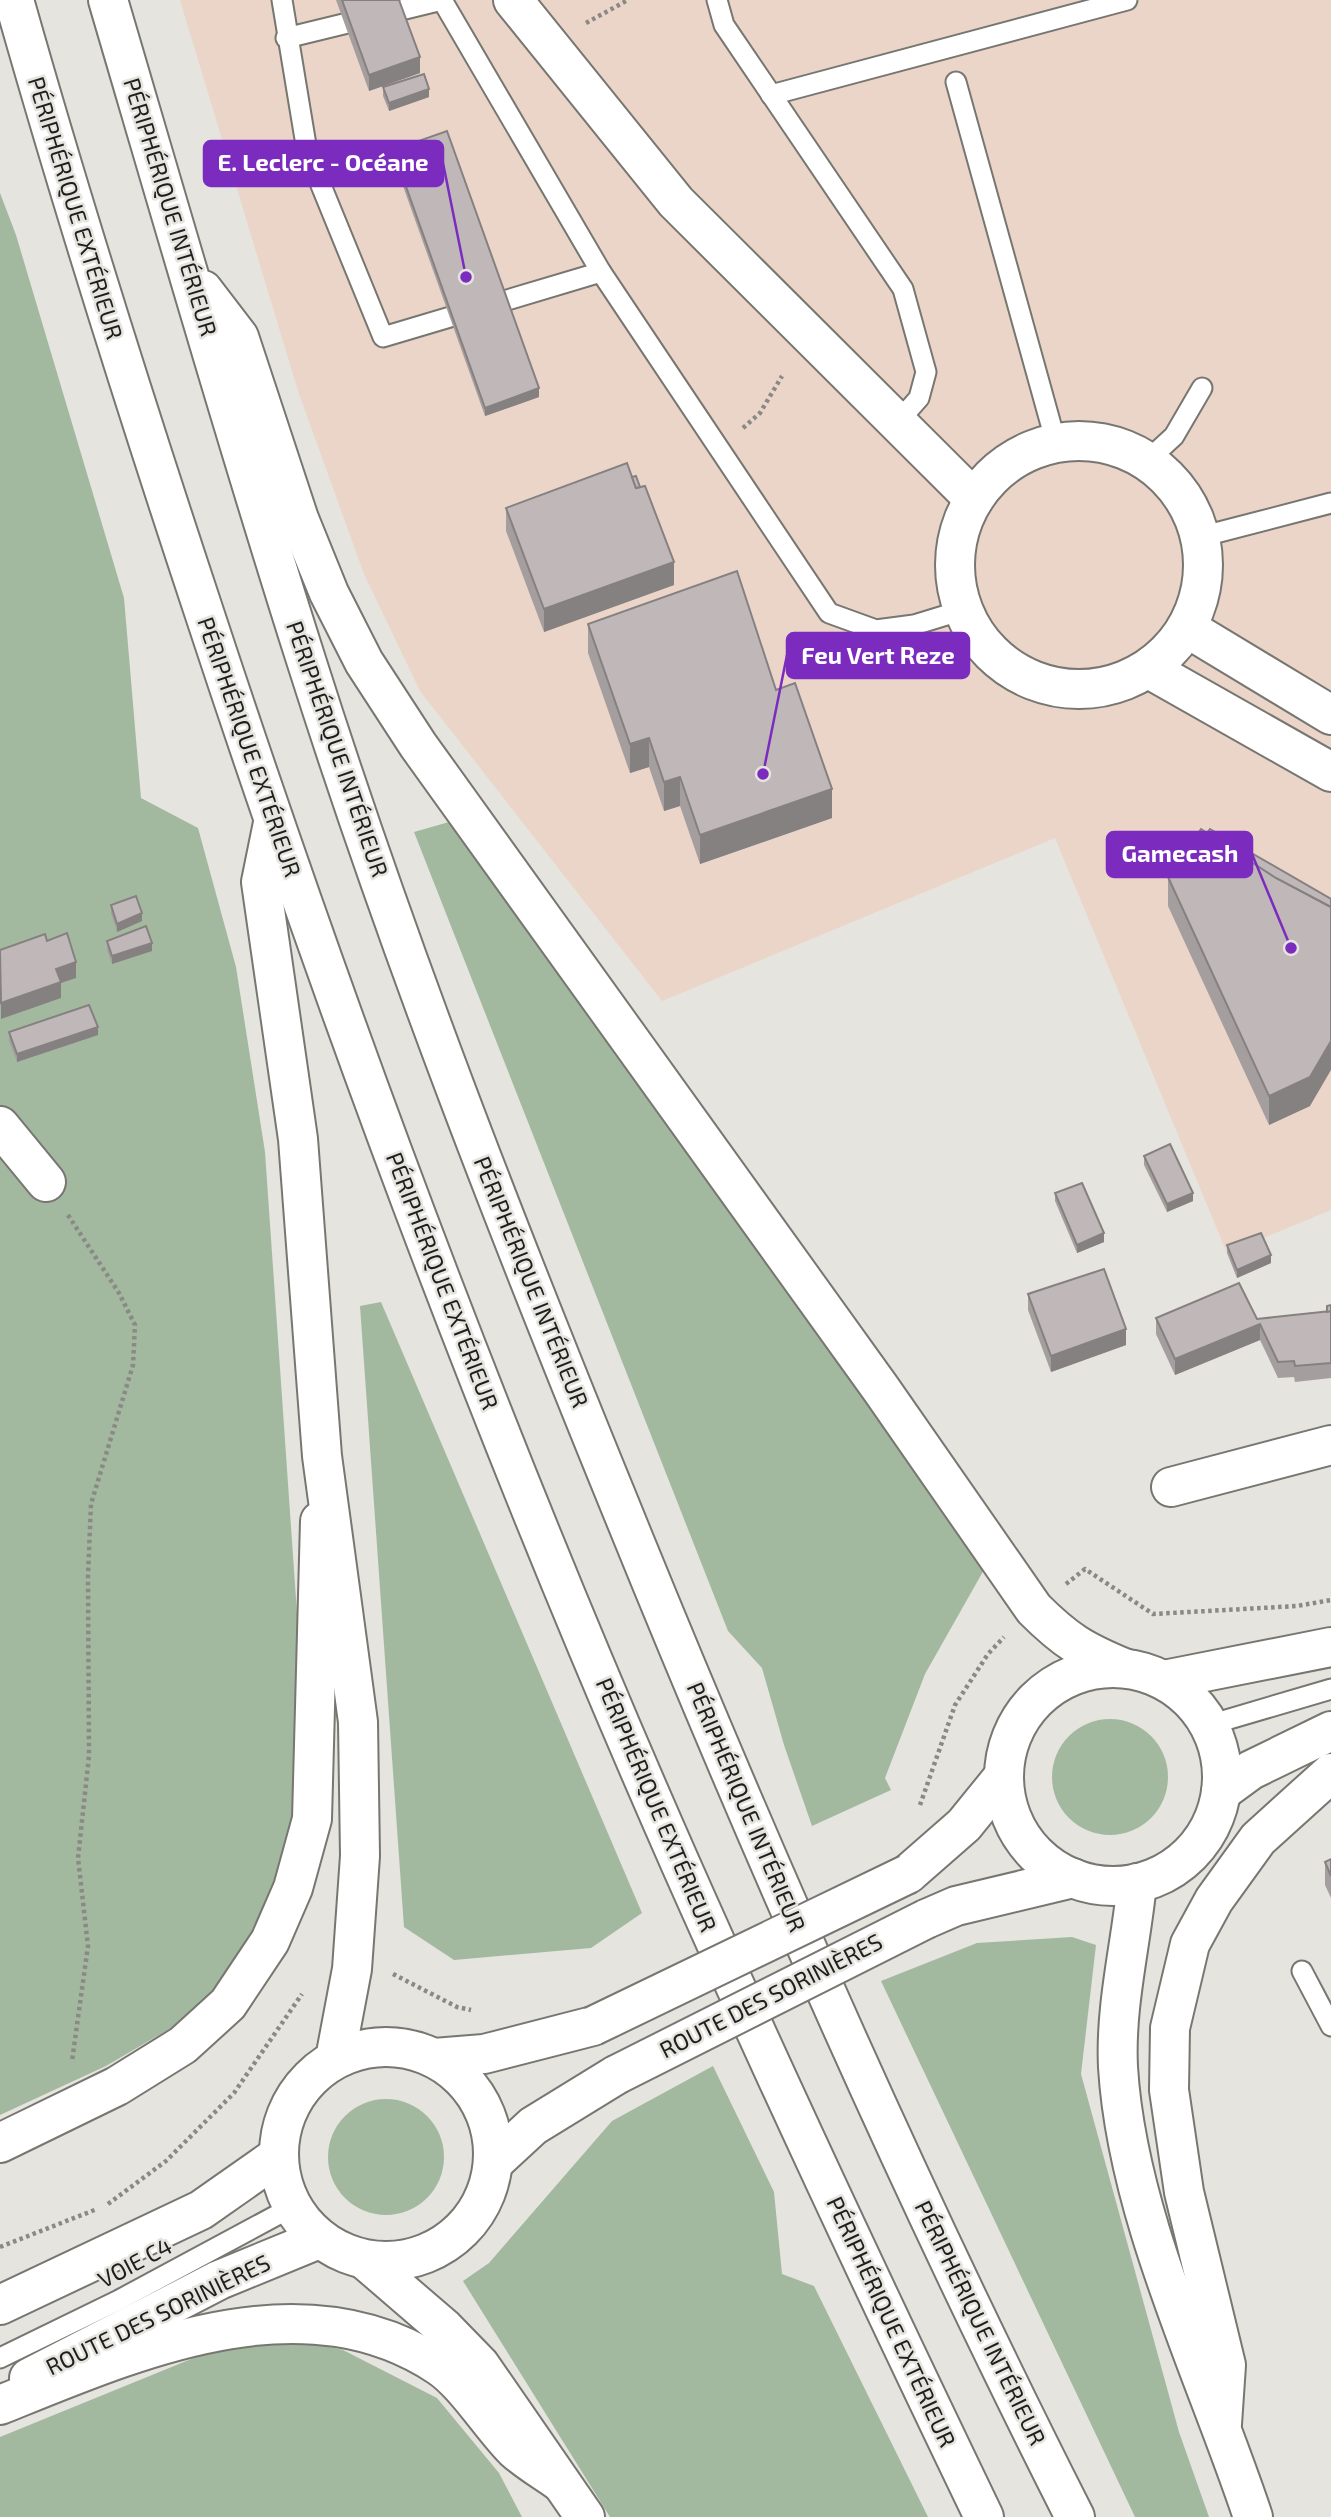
<svg xmlns="http://www.w3.org/2000/svg" width="1331" height="2517" viewBox="0 0 1331 2517" font-family="'Exo 2',sans-serif">
<rect width="100%" height="100%" fill="#e5e4de"/>
<path fill="#ebd5c9" d="M180,0H1331V1210L1227,1253L1055,838L662,1001L420,691L364,574L298,391Z"/>
<g fill="#a2b9a0">
<path d="M0,193L16,235L124,598L141,798L198,828L236,967L265,1152L299,1642L293,1840L247,1945L205,2008L106,2066L0,2115Z"/>
<path d="M449,822L985,1568L925,1674L885,1778L891,1790L812,1826L784,1745L762,1668L728,1631L414,832Z"/>
<path d="M381,1302L642,1913L591,1948L454,1960L404,1927L360,1306Z"/>
<circle cx="1110" cy="1777" r="58"/>
<path d="M1072,1937L1096,1945L1081,2074L1179,2432L1209,2517H1135L881,1981L977,1943Z"/>
<path d="M713,2066L774,2192L782,2274L814,2286L928,2517H610L463,2281L489,2263L612,2121Z"/>
<circle cx="386" cy="2157" r="58"/>
<path d="M278,2335L343,2350L437,2398L499,2473L522,2517H0V2437L201,2355Z"/>
</g>
<g fill="none" stroke-linecap="round" stroke-linejoin="round">
<defs>
<g id="service">
<path d="M282,0L307,151L383,337L601,272"/>
<path d="M717,0L724,25L903,289L926,372L919,398L897,423"/>
<path d="M286,38L442,0L601,272L829,613L876,630L914,625L963,610"/>
<path d="M956,82L1056,443"/>
<path d="M771,95L1127,0"/>
<path d="M1147,461L1174,436L1202,388"/>
<path d="M1200,537L1331,503"/>
<path d="M1209,1725L1331,1689"/>
<path d="M1302,1971L1331,2026"/>
<path d="M0,2358L119,2300L292,2207"/>
</g>
<g id="minor">
<path d="M513,0L676,202L974,499"/>
<circle cx="1079" cy="565" r="124"/>
<path d="M1187,628L1331,715"/>
<path d="M1149,669L1331,772"/>
<path d="M0,1126L46,1182"/>
<path d="M1171,1487L1331,1445"/>
</g>
<g id="secondary">
<circle cx="1113" cy="1777" r="109"/>
<path d="M1164,1680L1331,1647"/>
<path d="M1221,1792L1251,1770L1331,1731"/>
<path d="M908,1874L964,1825L1003,1777"/>
<path d="M926,1919L956,1906L1073,1878"/>
<circle cx="386" cy="2154" r="107"/>
<path d="M434,2058L484,2054L593,2026"/>
<path d="M0,2143L117,2086L183,2045L228,2004L270,1941L293,1888L312,1819L320,1521"/>
<path d="M493,2163L533,2126L616,2075"/>
<path d="M0,2305L201,2210L278,2156"/>
<path d="M29,2378L219,2280L319,2239"/>
<path d="M1222,2424L1226,2365L1184,2192L1169,2090L1170,2028L1190,1944L1214,1900L1258,1839L1331,1773"/>
</g>
<g id="trunk">
<path d="M14,0C72,205 136,407 203,609C343,1035 500,1455 681,1865C778,2084 880,2301 984,2517"/>
<path d="M108,0C173,221 237,443 307,663C397,947 506,1226 619,1503C758,1846 907,2186 1075,2517"/>
<path d="M203,290L239,337L299,519L329,593L364,662L418,745L881,1389L1034,1609C1066,1641 1083,1651 1124,1668"/>
<path d="M273,823L261,882L298,1139L322,1456L358,1722L360,1856L352,1969L335,2059"/>
<path d="M1137,1883C1131,1945 1115,2005 1118,2067C1127,2217 1206,2375 1253,2517"/>
<path d="M365,2260L444,2328L480,2365L585,2517"/>
<path d="M0,2405C136,2350 302,2276 439,2366C465,2383 491,2426 514,2449C528,2462 546,2472 561,2483"/>
</g>
</defs>
<use href="#service" stroke="#777670" stroke-width="23"/>
<use href="#minor" stroke="#777670" stroke-width="42"/>
<use href="#secondary" stroke="#777670" stroke-width="42"/>
<use href="#trunk" stroke="#777670" stroke-width="42"/>
<g stroke="#8a8985" stroke-width="4.5" stroke-dasharray="3.5 3.5" stroke-linecap="butt">
<path d="M586,23L628,0"/>
<path d="M743,428L760,413L782,376"/>
<path d="M68,1215L119,1293L135,1325L133,1365L91,1504L88,1576L89,1756L78,1858L88,1946L72,2061"/>
<path d="M1066,1584L1085,1569L1153,1614L1297,1606L1331,1600"/>
<path d="M920,1805L955,1705L988,1654L1004,1637"/>
<path d="M393,1974L457,2007L471,2010"/>
<path d="M108,2204L166,2161L234,2093L302,1994"/>
<path d="M0,2247L97,2209"/>
</g>
<use href="#service" stroke="#fff" stroke-width="19"/>
<use href="#minor" stroke="#fff" stroke-width="38"/>
<use href="#secondary" stroke="#fff" stroke-width="38"/>
<use href="#trunk" stroke="#fff" stroke-width="38"/>
<defs>
<g id="secondary-bridge">
<path d="M593,2026L908,1874"/>
<path d="M616,2075L926,1919"/>
</g>
</defs>
<use href="#secondary-bridge" stroke="#777670" stroke-width="42" stroke-linecap="butt"/>
<use href="#secondary-bridge" stroke="#fff" stroke-width="38"/>
</g>
<g fill="#a59e9e">
<path d="M336,0H399L420,73L369,91Z"/>
<path d="M383,87L429,97L389,111L383,96Z"/>
<path d="M393,150L539,397L485,416L393,158Z"/>
<path d="M506,508L674,585L544,632L506,531Z"/>
<path d="M588,624L776,690L832,818L700,864L680,806L664,811L649,767L630,773L588,653Z"/>
<path d="M1168,877L1310,1106L1269,1125L1168,906Z"/>
<path d="M111,905L142,921L117,932L111,913Z"/>
<path d="M107,941L152,951L112,964L107,950Z"/>
<path d="M9,1032L98,1035L17,1062L9,1041Z"/>
<path d="M1144,1156L1193,1201L1167,1212L1144,1165Z"/>
<path d="M1055,1193L1104,1242L1077,1253L1055,1201Z"/>
<path d="M1227,1245L1271,1263L1237,1278L1227,1253Z"/>
<path d="M1028,1294L1126,1345L1051,1372L1028,1310Z"/>
<path d="M1331,1305V1378L1295,1382L1294,1377L1278,1378L1260,1340L1175,1375L1156,1334V1318L1257,1319L1327,1312V1306Z"/>
<path d="M1331,1859V1898L1325,1885V1862Z"/>
</g>
<g fill="#868181">
<path d="M420,57V73L369,91V75Z"/>
<path d="M429,89V97L389,111V103Z"/>
<path d="M539,388V397L485,416V408Z"/>
<path d="M674,562V585L544,632V609Z"/>
<path d="M649,738V767L630,773V744Z"/>
<path d="M680,777V806L664,811V782Z"/>
<path d="M832,789V818L700,864V835Z"/>
<path d="M142,913V921L117,932V924Z"/>
<path d="M152,943V951L112,964V956Z"/>
<path d="M76,962V978L61,983V998L1,1019V1003L56,969Z"/>
<path d="M98,1027V1035L17,1062V1054Z"/>
<path d="M1331,1041V1070L1310,1106L1269,1125V1096Z"/>
<path d="M1193,1193V1201L1167,1212V1204Z"/>
<path d="M1104,1233V1242L1077,1253V1245Z"/>
<path d="M1271,1255V1263L1237,1278V1270Z"/>
<path d="M1260,1324V1340L1175,1375V1359Z"/>
<path d="M1126,1329V1345L1051,1372V1356Z"/>
</g>
<g fill="#c0b8b8" stroke="#868181" stroke-width="2">
<path d="M342,0H399L420,57L369,75Z"/>
<path d="M424,74L429,89L389,103L383,87Z"/>
<path d="M447,131L539,388L485,408L393,150Z"/>
<path d="M627,463L636,488L645,486L674,562L544,609L506,508Z"/>
<path d="M636,476L640,487L636,488L632,477Z"/>
<path d="M737,571L776,690L795,683L832,789L700,835L680,777L664,782L649,738L630,744L588,624Z"/>
<path d="M1201,829L1276,878L1331,907V1041L1310,1077L1269,1096L1168,877Z"/>
<path d="M1210,829L1331,899V907L1276,878L1207,833Z"/>
<path d="M136,896L142,913L117,924L111,905Z"/>
<path d="M146,926L152,943L112,956L107,941Z"/>
<path d="M67,933L76,962L56,969L61,982L1,1003L0,950L45,934L47,941Z"/>
<path d="M89,1005L98,1027L17,1054L9,1032Z"/>
<path d="M1170,1144L1193,1193L1167,1204L1144,1156Z"/>
<path d="M1082,1183L1104,1233L1077,1245L1055,1193Z"/>
<path d="M1261,1233L1271,1255L1237,1270L1227,1245Z"/>
<path d="M1104,1269L1126,1329L1051,1356L1028,1294Z"/>
<path d="M1239,1283L1257,1319L1331,1311V1363L1295,1366L1294,1361L1278,1362L1260,1324L1175,1359L1156,1318Z"/>
<path d="M1331,1305V1311L1327,1312V1306Z"/>
<path d="M1331,1859V1876L1325,1862Z"/>
</g>
<g text-anchor="middle" stroke-width="5" stroke-linejoin="round" paint-order="stroke">
<g font-size="23" fill="#1e1e1c" stroke="#e5e4de">
<text transform="translate(170 207) rotate(73)" y="8">PÉRIPHÉRIQUE INTÉRIEUR</text>
<text transform="translate(75 208) rotate(73)" y="8">PÉRIPHÉRIQUE EXTÉRIEUR</text>
<text transform="translate(249 747) rotate(71)" y="8">PÉRIPHÉRIQUE EXTÉRIEUR</text>
<text transform="translate(337 749) rotate(71)" y="8">PÉRIPHÉRIQUE INTÉRIEUR</text>
<text transform="translate(442 1281) rotate(69)" y="8">PÉRIPHÉRIQUE EXTÉRIEUR</text>
<text transform="translate(531 1282) rotate(68)" y="8">PÉRIPHÉRIQUE INTÉRIEUR</text>
<text transform="translate(656 1805) rotate(67)" y="8">PÉRIPHÉRIQUE EXTÉRIEUR</text>
<text transform="translate(746 1807) rotate(67)" y="8">PÉRIPHÉRIQUE INTÉRIEUR</text>
<text transform="translate(771 1996) rotate(-27)" y="8">ROUTE DES SORINIÈRES</text>
<text transform="translate(135 2263) rotate(-28)" y="8">VOIE C4</text>
<text transform="translate(158 2315) rotate(-26)" y="8">ROUTE DES SORINIÈRES</text>
<text transform="translate(891 2322) rotate(65)" y="8">PÉRIPHÉRIQUE EXTÉRIEUR</text>
<text transform="translate(980 2323) rotate(64)" y="8">PÉRIPHÉRIQUE INTÉRIEUR</text>
</g>
</g>
<path fill="none" stroke="#7b2cbf" stroke-width="2.5" d="M466 277L443 163M763 774L787 655M1291 948L1252 854"/>
<g fill="#7b2cbf" stroke="#e5e4de" stroke-width="2.5">
<circle cx="466" cy="277" r="7"/>
<circle cx="763" cy="774" r="7"/>
<circle cx="1291" cy="948" r="7"/>
</g>
<g fill="#7b2cbf" stroke="#7b2cbf" stroke-width="2.5">
<rect x="204" y="141" width="239" height="45" rx="7"/>
<rect x="787" y="633" width="182" height="45" rx="7"/>
<rect x="1107" y="832" width="145" height="45" rx="7"/>
</g>
<g font-size="24" text-anchor="middle" font-weight="bold" fill="#fff">
<text x="323" y="171">E. Leclerc - Océane</text>
<text x="878" y="664">Feu Vert Reze</text>
<text x="1180" y="862">Gamecash</text>
</g>
</svg>
